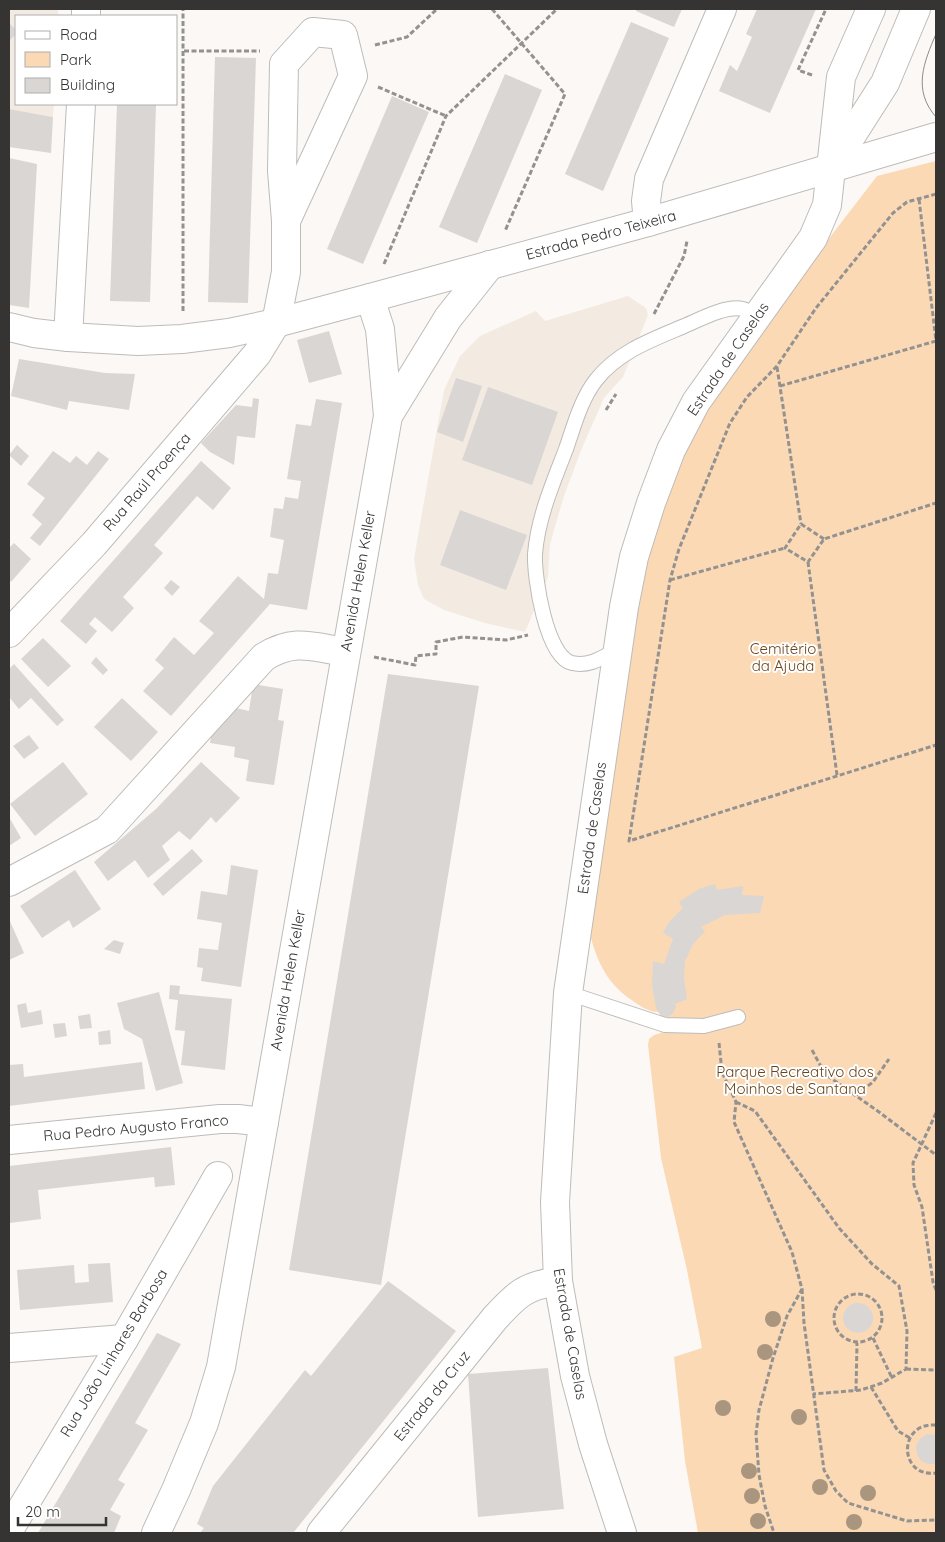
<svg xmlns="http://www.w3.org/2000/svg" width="945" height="1542" viewBox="0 0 945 1542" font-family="Quicksand,sans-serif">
<rect width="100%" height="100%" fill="#fbf8f5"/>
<g fill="#f3ebe2">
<path d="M9,9H58V16H16V104H54L53,117L9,109Z"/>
<path d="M628,296L646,308L648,315L623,377L604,398L582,448L564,496L550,544L548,577L525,632L485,623L444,610L424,599L418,585L414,559L420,524L444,390L460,356L480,336L536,311L545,321Z"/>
</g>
<path fill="#fbd9b5" d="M936,161V1533H698L685,1461L674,1357L702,1348L687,1270L661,1158L648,1045L649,1039L654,1035L661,1033L668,1017H662L658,1012C649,1012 640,1006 633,1001C603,981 595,956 587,922L644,543L708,396L877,176Z"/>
<g fill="#d9d6d3">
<path d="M637,9H682L674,27L636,11Z"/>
<path d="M757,9H816L770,113L719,91L730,65L737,71L752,37L746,34Z"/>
<path d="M631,22L669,38L603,191L565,174Z"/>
<path d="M9,23L16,30V34L9,41Z"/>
<path d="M215,57L256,58L248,303L208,302Z"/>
<path d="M505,74L542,90L477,243L439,227Z"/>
<path d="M392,96L429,112L363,264L327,249Z"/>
<path d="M117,104H156L150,302L110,301Z"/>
<path d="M9,109L53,117L51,153L9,147Z"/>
<path d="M9,158L37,164L29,308L9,305Z"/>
<path d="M329,331L342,374L309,383L297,340Z"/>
<path d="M19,359L105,373L135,374L129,410L69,401L67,410L11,396Z"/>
<path d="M456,378L482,386L463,442L437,432Z"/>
<path d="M488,387L558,412L532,485L462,460Z"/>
<path d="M253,398L259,399L255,438L237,436L234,465L210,452L201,443L236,405L252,407Z"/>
<path d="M316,399L342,403L307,610L270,604L171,716L143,691L164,668L155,660L174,637L194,655L214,633L199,621L238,576L264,599L268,573L278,574L284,540L270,537L274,508L283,509L285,497L298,499L301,481L287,479L296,424L311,426Z"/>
<path d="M17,445L29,456L21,466L9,455Z"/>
<path d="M53,451L70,463L76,456L87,465L98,451L109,459L40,546L30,538L42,524L32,515L45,498L27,484Z"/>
<path d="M201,461L231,488L213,510L197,496L154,545L163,553L123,597L134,608L112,632L95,617L89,624L97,631L86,644L60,621Z"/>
<path d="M460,510L527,535L506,590L440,565Z"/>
<path d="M14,543L31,559L11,582L9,580V548Z"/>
<path d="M171,580L180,587L172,596L164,588Z"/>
<path d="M43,638L71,666L48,687L21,659Z"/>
<path d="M96,657L108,670L103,675L91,663Z"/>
<path d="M14,664L64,720L57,726L31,698L19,709L9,697V669Z"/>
<path d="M388,674L479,686L381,1285L289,1270Z"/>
<path d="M253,684L283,689L278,720L284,721L274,785L246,781L249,760L234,757L235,747L210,743L211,737L236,708L249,711Z"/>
<path d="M122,698L158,732L131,761L94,727Z"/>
<path d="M29,735L39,748L24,759L13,746Z"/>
<path d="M63,762L88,794L35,836L10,804Z"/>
<path d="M201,762L240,798L216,823L211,817L190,840L179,831L162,846L170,860L148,878L135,860L108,881L94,862L156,809Z"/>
<path d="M9,817L21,838L9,846Z"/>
<path d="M192,849L203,861L163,896L153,884Z"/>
<path d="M231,865L258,870L241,987L201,981L203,968L197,967L199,948L218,950L222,923L197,919L201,891L227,895Z"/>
<path d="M75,870L101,909L73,928L69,920L42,938L20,906Z"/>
<path d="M715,884L717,890L743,886L742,895L764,896L760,913L725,915L701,927L705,931L693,944L685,961L684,979L687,999L675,1004L676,1007L673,1013L668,1017H662L656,1008L652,985L653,961L664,964L673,939L663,933L669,922L683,908L679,902L699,889Z"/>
<path d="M9,919L24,953L9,960Z"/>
<path d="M114,940L124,943L120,954L104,949Z"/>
<path d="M170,985L180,986L179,994L232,999L225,1070L181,1065L185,1031L175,1030L178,1000L169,999Z"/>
<path d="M159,992L183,1083L156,1091L142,1039L124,1029L117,1003Z"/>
<path d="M26,1003L28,1013L41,1010L43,1024L21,1028L17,1005Z"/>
<path d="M90,1014L92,1028L80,1029L78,1016Z"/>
<path d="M65,1023L67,1036L55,1038L53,1024Z"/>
<path d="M110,1030L111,1044L99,1045L98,1032Z"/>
<path d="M142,1062L145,1089L9,1106V1065L23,1064L24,1077Z"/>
<path d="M171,1147L175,1185L155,1187L154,1177L38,1190L41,1219L10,1223L9,1166Z"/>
<path d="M110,1263L113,1302L20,1310L17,1270L74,1265L75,1283L89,1282L88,1264Z"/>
<path d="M388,1281L456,1331L293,1533H200L204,1528L197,1524L213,1486L305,1370L311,1376Z"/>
<circle cx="858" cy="1318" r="15"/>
<path d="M157,1333L181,1344L135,1423L148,1430L118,1480L125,1484L110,1510L121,1516L114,1533H38Z"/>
<path d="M548,1368L564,1509L478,1517L468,1374Z"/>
<path d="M927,1434L936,1435V1464H928L921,1461L917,1454L916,1446L920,1439Z"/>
</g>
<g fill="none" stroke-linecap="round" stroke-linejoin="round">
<defs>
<g id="lane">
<path d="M618,649C603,657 590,667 572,663C546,657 534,577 535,554C538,517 553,483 566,449C574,426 581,399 596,380C618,352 651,340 682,327C699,320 725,305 743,309C747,310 753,314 757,316"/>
<path d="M568,993L665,1025L704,1026L738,1017"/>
</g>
<g id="street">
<path d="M86,16V9"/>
<path d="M834,163L885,83L916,9"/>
<path d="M648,222L646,201L649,179L722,9"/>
<path d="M9,327L34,333L68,337L138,341L182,339L229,333L276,323L370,298L648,222L936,137"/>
<path d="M68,337L81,104"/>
<path d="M388,416L448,318L490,265"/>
<path d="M9,633L94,544L257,354L276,323L286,272V221L353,76L343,35L313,32L284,64L282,171L286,221"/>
<path d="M9,882L107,830L264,657C295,638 312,647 346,652"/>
<path d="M9,1140L220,1119H238L264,1122"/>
<path d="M9,1348L124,1339"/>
<path d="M9,1530L124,1339L218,1176"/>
<path d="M156,1533L176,1490L204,1423L221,1367L388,416L380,329L370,298"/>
<path d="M321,1533L495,1318C517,1294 525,1286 558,1281"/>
<path d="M622,1533L593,1444L575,1376L558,1281L555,1202L568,993L624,607L634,557L651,503L671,450L696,402L813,238L827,205L841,77L871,9"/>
</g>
</defs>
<use href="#lane" stroke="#bebcb9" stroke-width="16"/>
<use href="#street" stroke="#bebcb9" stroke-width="30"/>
<g stroke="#949290" stroke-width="3" stroke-dasharray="5 2.5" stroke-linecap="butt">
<path d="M492,9L565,94L505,231"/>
<path d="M375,45L407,37L437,9"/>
<path d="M184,51H260"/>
<path d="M812,75L798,70L826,9"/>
<path d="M378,87L446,116"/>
<path d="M936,194L907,202L893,213L816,308L777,366L747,397L730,423L679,549L670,580L629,841L936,745"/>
<path d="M384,264L446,116L557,9"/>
<path d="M183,311V9"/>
<path d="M654,314L684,256L687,241"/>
<path d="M777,367L801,524"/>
<path d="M780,386L936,341L919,199"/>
<path d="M606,410L616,394"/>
<path d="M824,539L801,524L785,548L808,562L824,539L936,503"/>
<path d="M808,562L837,775"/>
<path d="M670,580L785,548"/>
<path d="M374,657L415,665L416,656L436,654V642L463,637L506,640L528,635"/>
<path d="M719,1043L722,1072L736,1102L734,1122L792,1252L802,1289L787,1316L773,1358L759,1410L756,1434L759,1475L765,1506L774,1533"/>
<path d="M812,1050L825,1074L879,1112L936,1155"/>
<path d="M856,1095L873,1082L889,1059"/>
<path d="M736,1102L755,1111L839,1228L872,1264L899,1286L907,1331L906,1369L882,1383L861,1390L813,1394"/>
<path d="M936,1113L913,1163L914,1185L922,1207L933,1282L936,1290"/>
<path d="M802,1289L804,1323L824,1470L836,1491L848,1503L907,1521L936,1520"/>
<circle cx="858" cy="1318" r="24"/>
<path d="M873,1338L892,1378"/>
<path d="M906,1369L936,1370"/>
<path d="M871,1387L898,1431L910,1438"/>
<path d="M856,1391L857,1343"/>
<path d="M936,1425C897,1422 899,1478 936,1473"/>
</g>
<use href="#lane" stroke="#fff" stroke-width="14"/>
<use href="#street" stroke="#fff" stroke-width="28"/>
<path stroke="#8e8c89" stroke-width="1" d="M936,34C924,62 912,90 936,117"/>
</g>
<g fill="#aa967e">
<circle cx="773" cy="1319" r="8"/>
<circle cx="765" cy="1352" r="8"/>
<circle cx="723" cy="1408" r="8"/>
<circle cx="799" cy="1417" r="8"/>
<circle cx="749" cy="1471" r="8"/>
<circle cx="820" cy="1487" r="8"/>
<circle cx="868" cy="1493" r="8"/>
<circle cx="752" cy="1496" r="8"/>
<circle cx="758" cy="1521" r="8"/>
<circle cx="854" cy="1522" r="8"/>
</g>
<g text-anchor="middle" stroke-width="4" stroke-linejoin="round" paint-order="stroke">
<g font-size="15" fill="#353432" stroke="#fff">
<text transform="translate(601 235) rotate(-15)" y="5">Estrada Pedro Teixeira</text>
<text transform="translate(728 359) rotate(-56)" y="5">Estrada de Caselas</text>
<text transform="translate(147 482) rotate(-49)" y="5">Rua Raúl Proença</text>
<text transform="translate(358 581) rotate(-80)" y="5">Avenida Helen Keller</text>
<text transform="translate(592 828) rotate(-82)" y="5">Estrada de Caselas</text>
<text transform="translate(288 980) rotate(-80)" y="5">Avenida Helen Keller</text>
<text transform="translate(136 1128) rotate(-5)" y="5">Rua Pedro Augusto Franco</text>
<text transform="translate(570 1334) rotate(80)" y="5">Estrada de Caselas</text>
<text transform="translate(114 1353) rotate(-59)" y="5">Rua João Linhares Barbosa</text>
<text transform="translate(432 1396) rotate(-51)" y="5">Estrada da Cruz</text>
</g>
<g font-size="15" fill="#68461d" stroke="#fff">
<text x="783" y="654">Cemitério<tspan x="783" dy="17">da Ajuda</tspan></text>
<text x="795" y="1077">Parque Recreativo dos<tspan x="795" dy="17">Moinhos de Santana</tspan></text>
</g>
</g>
<rect width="945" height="1542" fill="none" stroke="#353432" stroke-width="20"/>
<rect x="15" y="15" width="162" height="90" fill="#ffffff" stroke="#aeaead"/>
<rect x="25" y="31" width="25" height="8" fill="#ffffff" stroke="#aeaead"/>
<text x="60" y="40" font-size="15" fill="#353432">Road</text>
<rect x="25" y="52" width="25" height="15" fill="#fbd9b5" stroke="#aeaead"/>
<text x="60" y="65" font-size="15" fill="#353432">Park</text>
<rect x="25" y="78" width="25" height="15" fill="#d9d6d3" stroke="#aeaead"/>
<text x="60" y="90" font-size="15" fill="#353432">Building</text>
<path d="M18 1517v8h88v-8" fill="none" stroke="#353432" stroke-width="2.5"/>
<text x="25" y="1517" font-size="15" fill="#353432" stroke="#ffffff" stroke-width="4" paint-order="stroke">20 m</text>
</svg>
